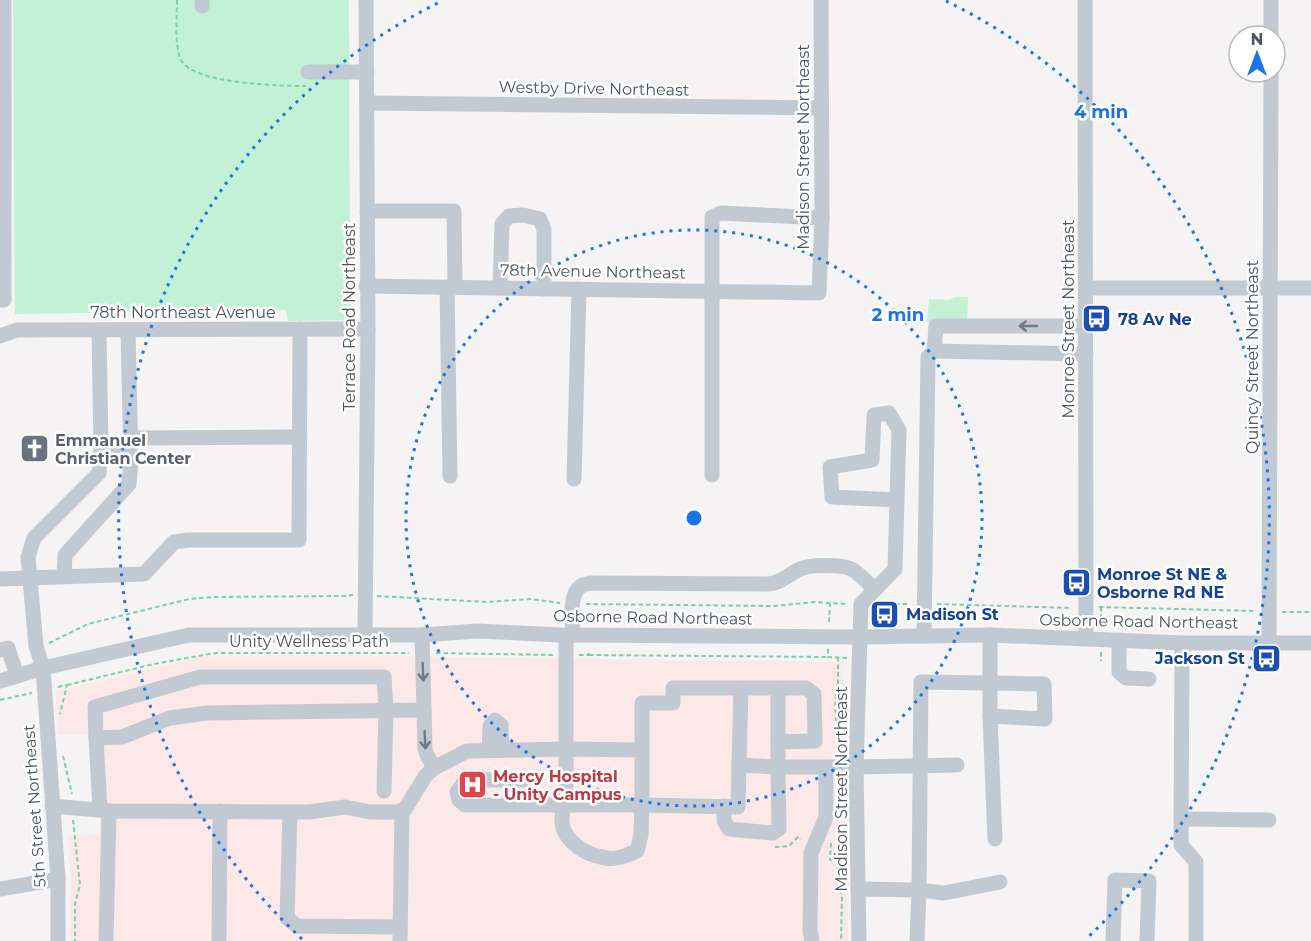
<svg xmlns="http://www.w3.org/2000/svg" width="1311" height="941" viewBox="0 0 1311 941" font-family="Montserrat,sans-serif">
<rect width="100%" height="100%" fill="#f5f3f3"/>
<path fill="#fce8e6" d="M293,655L843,662L848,941H70L71,885L68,836L100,835V734L58,735L56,691L201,657Z"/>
<g fill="#c3f1d5">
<path d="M13,0H349L350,320L288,321L286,310L15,314Z"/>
<path d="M955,297H968L967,322H927L929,299L949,300Z"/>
</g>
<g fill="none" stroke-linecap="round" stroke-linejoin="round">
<g stroke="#7ad0a6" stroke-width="2" stroke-dasharray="4.5 3" stroke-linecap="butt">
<path d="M177,0C177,16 174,46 181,60C193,84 281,86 306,86"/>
<path d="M377,596L486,602L531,599L560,603"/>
<path d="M586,604L774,606L815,602L847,604"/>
<path d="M880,604H910"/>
<path d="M937,604L1072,608"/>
<path d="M1099,607L1255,611"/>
<path d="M1282,612H1311"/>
<path d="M1101,619V607"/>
<path d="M556,621L557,609"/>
<path d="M829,622L830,604"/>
<path d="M49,643L88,624L189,599L213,597L345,596L353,595"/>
<path d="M828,649V657L847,658"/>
<path d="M1101,652V661"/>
<path d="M436,653L553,655"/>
<path d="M579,655H589L588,650"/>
<path d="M589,655L828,657"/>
<path d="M838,657V685L835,699L838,753"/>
<path d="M67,685L154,664L215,653H409"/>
<path d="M58,687L67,685L60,714"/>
<path d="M0,700L32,693"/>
<path d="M63,756L72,794"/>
<path d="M841,800L837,876L842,896L841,941"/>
<path d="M73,820L80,885L75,904V941"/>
<path d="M831,843L830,860L837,861"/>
<path d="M775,847L789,846L798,837L801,839"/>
</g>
<g stroke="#c1cad2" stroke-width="15">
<path d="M1085,0L1086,638"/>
<path d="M202,6V0"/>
<path d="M1271,36V0"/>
<path d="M308,72H367"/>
<path d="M367,103L821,108"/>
<path d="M367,211H454L455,288"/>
<path d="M366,286L819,293L822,218L821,0"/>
<path d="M447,287L450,476"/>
<path d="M500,288L502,224L509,216L523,215L540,219L544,230V289"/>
<path d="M1086,288H1311"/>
<path d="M0,300H4V0"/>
<path d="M99,330L101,448"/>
<path d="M0,336L17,330L368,329"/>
<path d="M934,351L1086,354"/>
<path d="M130,438L300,437"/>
<path d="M712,475V217L721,213L822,218"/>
<path d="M574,479L579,289"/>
<path d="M64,575L65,555L129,484L131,462L128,330"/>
<path d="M0,579L144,574L174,542L188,540H299L300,329"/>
<path d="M365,635L368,329L366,0"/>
<path d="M422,635L425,748L427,755L434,768"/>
<path d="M573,635C573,622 568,595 581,586C584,584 587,584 591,583L769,584C783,582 786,576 798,570C808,564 844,564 853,570C861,575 868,583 874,589"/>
<path d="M924,635L928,357L934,351L936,326H1086"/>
<path d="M990,635V716L995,839"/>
<path d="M1119,640V672L1126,678L1149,679"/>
<path d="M1269,641L1271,72"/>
<path d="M1182,643L1181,845L1196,862V941"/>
<path d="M0,650L8,648L17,676"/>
<path d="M0,681L43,668L189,635H422L477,631L561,635L861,637L990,635L1182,643H1311"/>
<path d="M990,716L1045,719L1044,684L921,682L919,890L944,893L1000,882"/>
<path d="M96,738L95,707L200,677H384L386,710L384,791"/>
<path d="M778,742V688"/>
<path d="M489,750L490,726L495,720L501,725L502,750"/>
<path d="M739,765L741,688"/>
<path d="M531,780H475L463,784L457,792L459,800L465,805H642L641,835L637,851C627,855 617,860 606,858C580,854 551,833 566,804V635"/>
<path d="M52,806L109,811L290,812H309L345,807L370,812H396L405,809L426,775L436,767L467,751L566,749L642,750V703H673V688H806L814,694L815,741L778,742V767L739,765L738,807L642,805V750"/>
<path d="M724,806V821L729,829L773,833L779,829L778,767H856L957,765"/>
<path d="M100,810L96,738L122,737L170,718L207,713L424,710"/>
<path d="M290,812L287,918L297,926L400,927"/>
<path d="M1182,819L1269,820"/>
<path d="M0,889L58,879"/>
<path d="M858,889L919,890L917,941"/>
<path d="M58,941V879L43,668L36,646L28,557L34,538L99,473L101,448H130"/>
<path d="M106,941L109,811"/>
<path d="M219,941L220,811"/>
<path d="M400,941L402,810"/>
<path d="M812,941L810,932L811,853L826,817V767"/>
<path d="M859,941L856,767L861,604L895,569L899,430L889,413L874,415L872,460L830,467L832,497L897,500"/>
<path d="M1113,941L1115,880L1149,881L1147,941"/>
</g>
</g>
<defs><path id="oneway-shaft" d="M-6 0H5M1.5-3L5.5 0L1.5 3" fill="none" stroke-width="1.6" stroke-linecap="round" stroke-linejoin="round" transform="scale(1.5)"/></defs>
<g stroke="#6e7983">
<use href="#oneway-shaft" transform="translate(1028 326) rotate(180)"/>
<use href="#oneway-shaft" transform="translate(423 672) rotate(88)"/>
<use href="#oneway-shaft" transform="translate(425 740) rotate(87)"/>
</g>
<g fill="none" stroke="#1a73e8" stroke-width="3" stroke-dasharray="3 6">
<circle cx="694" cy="518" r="288"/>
<path d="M302 939A575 575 0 0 1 442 1M946 1A575 575 0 0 1 1086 939"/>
</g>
<defs>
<symbol id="bus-square" viewBox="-11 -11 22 22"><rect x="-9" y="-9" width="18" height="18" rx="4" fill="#1a4fb4" stroke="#fff"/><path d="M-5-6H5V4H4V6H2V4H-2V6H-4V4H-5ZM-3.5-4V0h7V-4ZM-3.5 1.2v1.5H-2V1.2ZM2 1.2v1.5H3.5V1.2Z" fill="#fff"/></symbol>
<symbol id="church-square" viewBox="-11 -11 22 22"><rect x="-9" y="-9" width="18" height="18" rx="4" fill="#6b7280" stroke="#fff"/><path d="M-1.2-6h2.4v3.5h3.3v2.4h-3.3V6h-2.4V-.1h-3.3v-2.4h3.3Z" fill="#fff"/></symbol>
<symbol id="hospital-square" viewBox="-11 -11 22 22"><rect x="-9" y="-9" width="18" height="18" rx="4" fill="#e0444e" stroke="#fff"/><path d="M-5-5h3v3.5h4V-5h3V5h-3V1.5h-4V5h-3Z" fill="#fff"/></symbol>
</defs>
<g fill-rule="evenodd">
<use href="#bus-square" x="1080" y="302" width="33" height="33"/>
<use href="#church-square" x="18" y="432" width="33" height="33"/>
<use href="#bus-square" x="1060" y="566" width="33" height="33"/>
<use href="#bus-square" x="868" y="598" width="33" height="33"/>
<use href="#bus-square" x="1250" y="642" width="33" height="33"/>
<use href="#hospital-square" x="456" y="768" width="33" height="33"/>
</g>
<g text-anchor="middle" stroke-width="5" stroke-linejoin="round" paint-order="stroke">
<g font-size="16" fill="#4a5661" stroke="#fff">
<text transform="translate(594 88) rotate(1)" y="6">Westby Drive Northeast</text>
<text transform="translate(803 147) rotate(-90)" y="6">Madison Street Northeast</text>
<text transform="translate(593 271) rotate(1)" y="6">78th Avenue Northeast</text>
<text x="183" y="318">78th Northeast Avenue</text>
<text transform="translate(349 317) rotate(-90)" y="6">Terrace Road Northeast</text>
<text transform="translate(1068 319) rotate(-90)" y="6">Monroe Street Northeast</text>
<text transform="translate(1252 357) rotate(-90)" y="6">Quincy Street Northeast</text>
<text transform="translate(653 617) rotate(1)" y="6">Osborne Road Northeast</text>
<text transform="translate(1139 621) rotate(1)" y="6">Osborne Road Northeast</text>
<text x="309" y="647">Unity Wellness Path</text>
<text transform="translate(841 789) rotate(-90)" y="6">Madison Street Northeast</text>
<text transform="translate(34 806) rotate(-94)" y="6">5th Street Northeast</text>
</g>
<g font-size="16" font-weight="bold" fill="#164399" stroke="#fff" text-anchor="start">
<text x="1118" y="325">78 Av Ne</text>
<text x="1097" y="580">Monroe St NE &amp;<tspan x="1097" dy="18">Osborne Rd NE</tspan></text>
<text x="906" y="620">Madison St</text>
<text x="1245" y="664" text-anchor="end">Jackson St</text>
</g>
<g font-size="16" font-weight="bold" fill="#5b616d" stroke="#fff" text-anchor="start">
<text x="55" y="446">Emmanuel<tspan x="55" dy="18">Christian Center</tspan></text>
</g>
<g font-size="16" font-weight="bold" fill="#be3a42" stroke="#fff" text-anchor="start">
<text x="493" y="782">Mercy Hospital<tspan x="493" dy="18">- Unity Campus</tspan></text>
</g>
</g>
<circle cx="694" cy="518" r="9" fill="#1a73e8" stroke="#fff" stroke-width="3"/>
<g font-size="18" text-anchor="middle" font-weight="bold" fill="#1a73e8" stroke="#fff" stroke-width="5" stroke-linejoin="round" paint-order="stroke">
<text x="1101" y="118">4 min</text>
<text x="898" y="321">2 min</text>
</g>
<g transform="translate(1257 54)"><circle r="28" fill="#ffffff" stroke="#b7bbc0" stroke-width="1.5"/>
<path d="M0-4.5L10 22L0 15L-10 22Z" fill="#1a73e8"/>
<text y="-9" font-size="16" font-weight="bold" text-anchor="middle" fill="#4a5661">N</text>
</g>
</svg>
